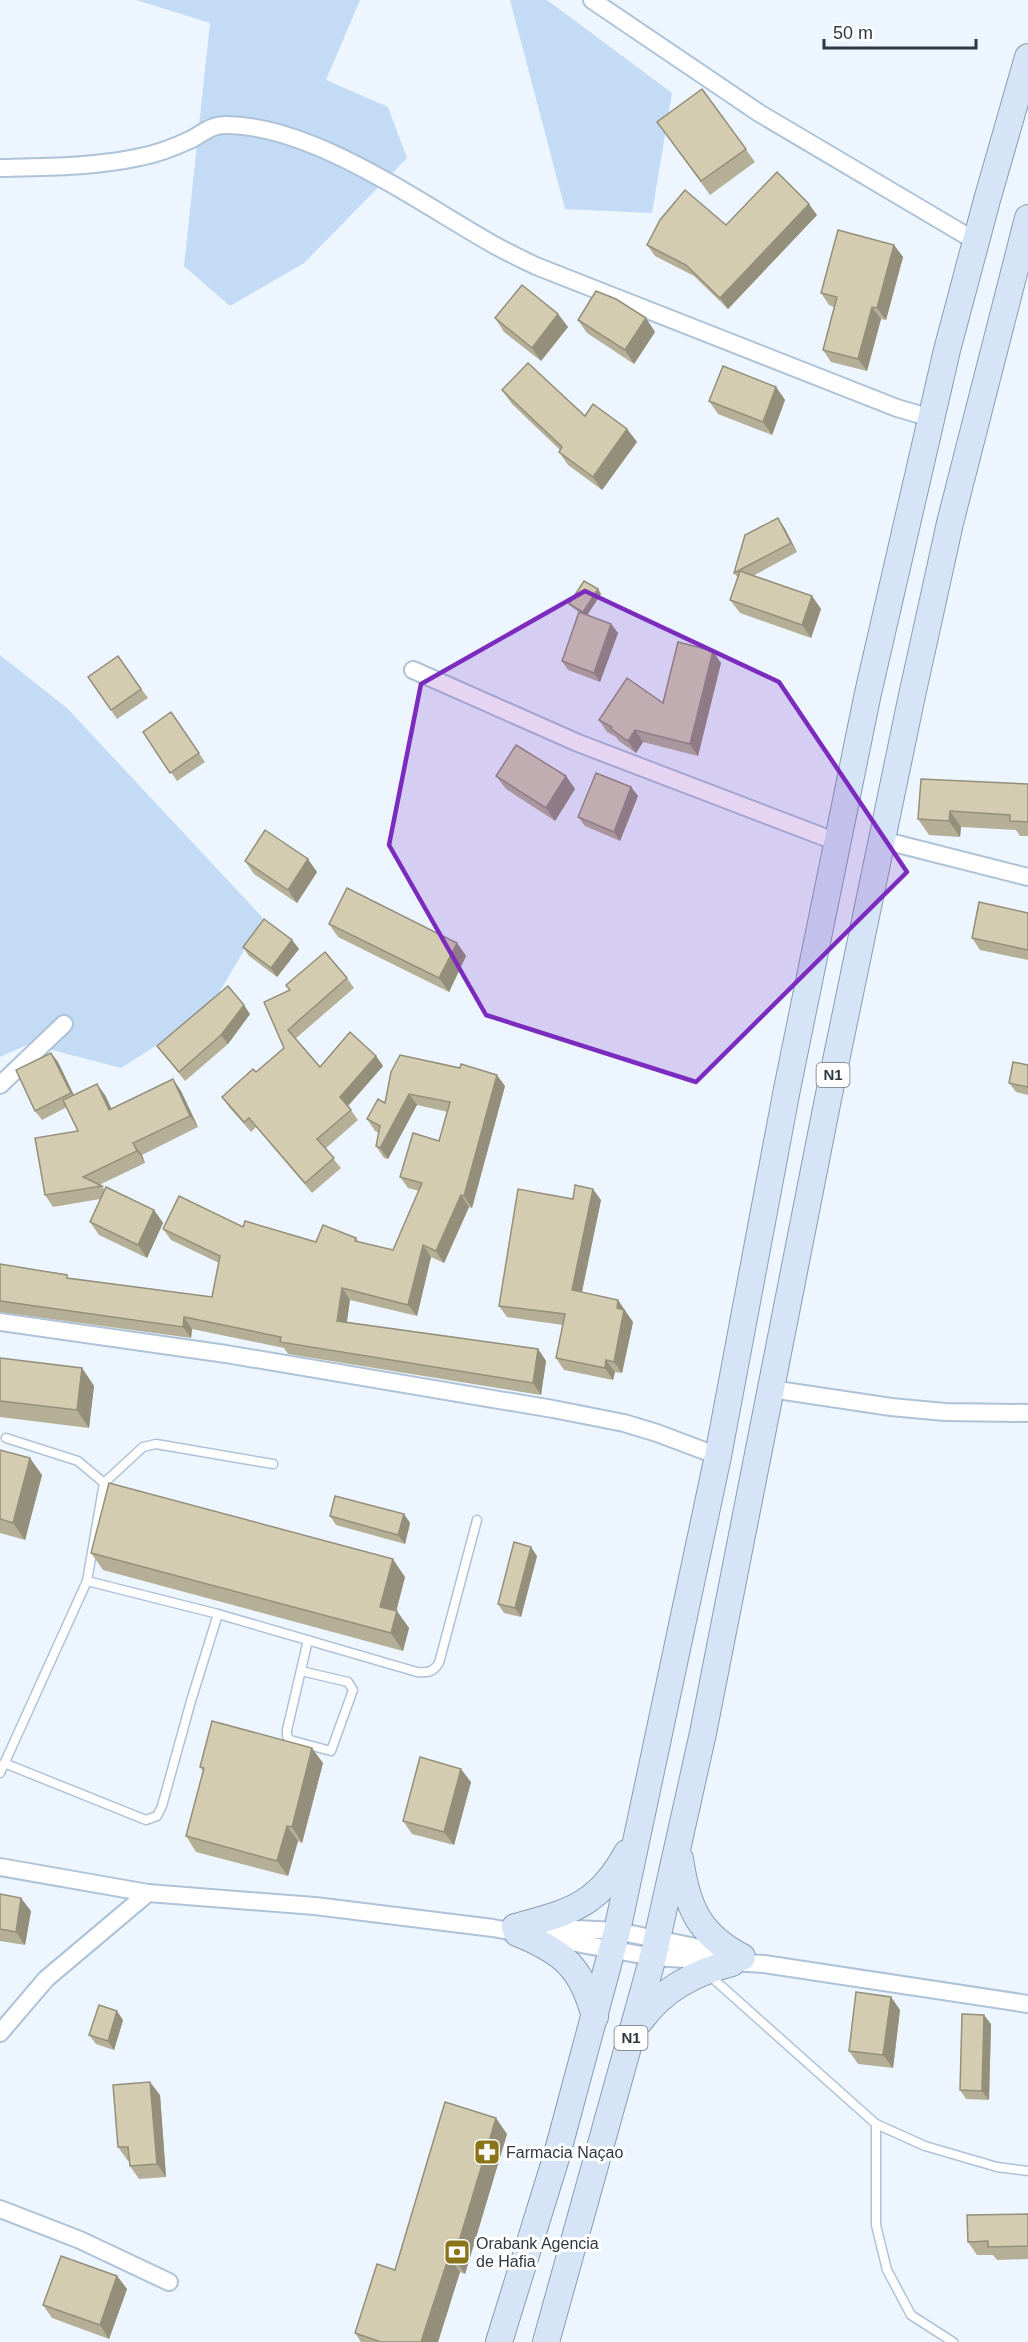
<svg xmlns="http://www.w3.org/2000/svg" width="1028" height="2342" viewBox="0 0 1028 2342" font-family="Arial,sans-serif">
<rect width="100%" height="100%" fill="#edf6ff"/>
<g fill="#c3dbf5">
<path d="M136,0H360L326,80L388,107L407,158L304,263L230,306L184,266L210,23Z"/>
<path d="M510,0H547L672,93L652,213L565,209Z"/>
<path d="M0,655L67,708L263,918L207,1013L121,1068L29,1044L0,1057Z"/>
</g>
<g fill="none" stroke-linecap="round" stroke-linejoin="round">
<defs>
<g id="service">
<path d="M6,1438L78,1461L104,1483"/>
<path d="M87,1581L104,1483L143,1447L156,1444L273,1464"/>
<path d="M301,1671L348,1682L353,1690L331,1751L290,1740L287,1736V1730L308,1640"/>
<path d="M4,1763L146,1820L157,1816L162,1806L191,1701L218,1614"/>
<path d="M0,1773L87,1581L218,1614L417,1672C428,1673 433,1672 439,1663L477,1520"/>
<path d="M709,1975L876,2124L925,2146L997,2167L1028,2171"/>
<path d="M876,2124V2225L887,2270L911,2315L953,2342"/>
</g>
<g id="minor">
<path d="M592,0L759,113L977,242"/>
<path d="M0,168C46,167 95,167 140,157C157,154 177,146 192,139C203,133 211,125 225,125C314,125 419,203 496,246C509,253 523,260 536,266L897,408L931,418"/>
<path d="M413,670L578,743L837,842"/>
<path d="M882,840L1028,877"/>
<path d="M0,1085L64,1024"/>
<path d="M0,1322L226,1354L553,1409L624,1423L657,1433L718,1456"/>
<path d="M771,1389L891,1407L945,1412L1028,1413"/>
<path d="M0,1867L148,1893L315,1906L493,1928L653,1957L764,1964L1028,2004"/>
<path d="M534,1927L617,1931L725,1953"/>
<path d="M0,2033L46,1979L148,1893"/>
<path d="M0,2209L80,2240L169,2282"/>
</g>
<g id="primary">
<path d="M680,1859C687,1906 698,1934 742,1957"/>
<path d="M515,1927C570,1912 598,1906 627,1853"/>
<path d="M517,1933C564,1952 582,1968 595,2017"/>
<path d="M640,2021C663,1989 694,1973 732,1963"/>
<path d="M499,2342L556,2158L617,1931L718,1456L787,1089L868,693L947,350L987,200L1028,57"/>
<path d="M546,2342L653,1957L703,1733L828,1099L911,700L950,523L1028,218"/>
</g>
</defs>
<use href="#service" stroke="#aec2d8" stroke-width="11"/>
<use href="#minor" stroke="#aec2d8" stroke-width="20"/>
<use href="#primary" stroke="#899db3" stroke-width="28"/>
<use href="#service" stroke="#fff" stroke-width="8"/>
<use href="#minor" stroke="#fff" stroke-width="16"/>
<use href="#primary" stroke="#d5e5f7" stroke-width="26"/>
</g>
<g fill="#b5af97">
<path d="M702,89L755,162L710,195L657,122Z"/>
<path d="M817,215L728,309L694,276L655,256L647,245L726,225Z"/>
<path d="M894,245L903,257L886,320L881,319L867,371L831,362L823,350L834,307L829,305L821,293Z"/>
<path d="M558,314L568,327L541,361L504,332L495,318Z"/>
<path d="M578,320L655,332L634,364L587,333Z"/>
<path d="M776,387L785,400L772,435L718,414L709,401Z"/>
<path d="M502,390L627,429L637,442L602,490L568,465L559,452L560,450L512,404Z"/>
<path d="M784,527L797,552L753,576L812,596L821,609L811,638L740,613L730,600L738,578L734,573Z"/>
<path d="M598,589L601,594L587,615L611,624L618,633L600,682L568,670L562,661L579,612L573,608L569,604Z"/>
<path d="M118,656L148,698L117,719L88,677Z"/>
<path d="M721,663L698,756L643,742L636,753L619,741L616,737L607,732L599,720L663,703Z"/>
<path d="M171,712L205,762L177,781L143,732Z"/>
<path d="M496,776H566L575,789L555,821L506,789Z"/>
<path d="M1028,784V836H1020L1016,830L961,827L960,837L929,835L918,819Z"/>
<path d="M631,787L638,796L620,841L585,826L578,817Z"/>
<path d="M245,861L317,872L297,903L254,874Z"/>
<path d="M1028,913V960L980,950L972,938Z"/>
<path d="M329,924L457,943L466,956L449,992L338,937Z"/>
<path d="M292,940L299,949L277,977L249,956L243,947Z"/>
<path d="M347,978L354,988L295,1039L320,1067L376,1056L383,1066L348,1106L358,1120L325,1149L341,1168L312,1193L256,1127L251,1132L229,1107L222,1097L256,1072L284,1048L290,990L286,985Z"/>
<path d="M250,1014L228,1044L185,1081L157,1046Z"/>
<path d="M51,1053L58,1062L74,1095H105L111,1109L173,1079L181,1091L198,1127L142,1155L145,1163L99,1185L102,1186L105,1190L154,1210L163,1223L147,1258L99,1235L90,1222L100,1199L53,1207L45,1195L78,1131L67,1107L42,1120L35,1111Z"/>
<path d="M1028,1065V1095L1016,1092L1009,1083Z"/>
<path d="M391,1072L505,1086L472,1208L469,1207L444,1263L431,1257L417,1316L350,1300L347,1322L538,1349L546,1361L541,1395L288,1354L284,1348L192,1329L191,1338L0,1312V1264L69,1278L212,1297L219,1263L171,1240L163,1229L243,1227L316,1242L356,1238L359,1242L393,1250L419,1191L408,1188L400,1177L439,1141L448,1112L417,1105L388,1159L384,1158L376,1146L379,1133L375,1131L367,1119L385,1103Z"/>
<path d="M573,1199L601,1200L582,1292L626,1311V1313L633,1322L622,1373L615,1372L613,1380L564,1370L556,1358L563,1325L507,1317L499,1306Z"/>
<path d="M0,1358L82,1368L94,1386L89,1428L0,1417Z"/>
<path d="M0,1450L42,1475L25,1540L0,1533Z"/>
<path d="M404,1514L410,1523L405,1544L336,1525L330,1516Z"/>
<path d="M91,1553L405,1577L396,1611L409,1628L403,1651L103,1570Z"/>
<path d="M537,1556L521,1617L504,1613L498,1604Z"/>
<path d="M323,1763L302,1843L298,1841L288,1876L196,1852L186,1836L203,1771L200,1767Z"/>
<path d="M471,1782L454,1845L412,1834L403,1821Z"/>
<path d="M0,1894L31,1911L25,1945L0,1941Z"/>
<path d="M891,1997L900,2010L893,2068L858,2064L849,2051Z"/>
<path d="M123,2020L114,2050L96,2044L89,2035Z"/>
<path d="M991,2024L989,2100L966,2099L960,2090Z"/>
<path d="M160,2095L166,2177L139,2179L130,2166L129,2161H128L118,2147Z"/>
<path d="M507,2134L465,2274L460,2272L438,2342H361L355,2333L395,2270Z"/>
<path d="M1028,2214V2259L997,2260L993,2255H977L968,2242Z"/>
<path d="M117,2276L127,2289L109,2339L52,2318L43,2305Z"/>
</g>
<g fill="#948f7b">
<path d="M809,204L817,215L728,309L720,298Z"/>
<path d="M894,245L903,257L886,320L877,308Z"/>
<path d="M872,307L881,319L867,371L858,359Z"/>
<path d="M558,314L568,327L541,361L532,348Z"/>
<path d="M646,318L655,332L634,364L625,350Z"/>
<path d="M776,387L785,400L772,435L763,422Z"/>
<path d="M627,429L637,442L602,490L593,477Z"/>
<path d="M778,518L784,527L797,552L791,543Z"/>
<path d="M598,589L601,594L586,617L583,612Z"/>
<path d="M812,596L821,609L811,638L802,625Z"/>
<path d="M611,624L618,633L600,682L594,673Z"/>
<path d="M713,651L721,663L698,756L690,744Z"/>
<path d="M635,730L643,742L636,753L628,741Z"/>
<path d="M566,776L575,789L555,821L546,808Z"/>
<path d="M631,787L638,796L620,841L614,832Z"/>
<path d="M950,811L961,827L960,837L949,821Z"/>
<path d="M308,859L317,872L297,903L288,890Z"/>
<path d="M292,940L299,949L277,977L271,968Z"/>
<path d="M457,943L466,956L449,992L439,978Z"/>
<path d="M244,1005L250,1014L228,1044L221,1035Z"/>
<path d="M51,1053L58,1062L77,1102L71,1093Z"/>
<path d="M376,1056L383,1066L347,1107L340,1097Z"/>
<path d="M497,1075L505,1086L472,1208L464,1196Z"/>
<path d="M173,1079L181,1091L198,1127L190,1116Z"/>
<path d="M97,1084L105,1095L118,1122L109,1110Z"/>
<path d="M409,1094L417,1105L388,1159L380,1148Z"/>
<path d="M133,1143L142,1155L145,1163L137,1151Z"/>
<path d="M593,1189L601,1200L580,1301L572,1290Z"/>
<path d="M461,1195L469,1207L444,1263L436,1251Z"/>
<path d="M154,1210L163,1223L147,1258L138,1245Z"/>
<path d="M423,1245L431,1257L417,1316L408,1305Z"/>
<path d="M342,1288L350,1300L345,1333L337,1321Z"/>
<path d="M618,1300L633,1322L622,1373L614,1362L617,1308Z"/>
<path d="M184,1317L192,1329L191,1338L183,1327Z"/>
<path d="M538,1349L546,1361L541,1395L533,1383Z"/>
<path d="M606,1360L615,1372L613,1380L605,1368Z"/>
<path d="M82,1368L94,1386L89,1428L77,1410Z"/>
<path d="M30,1458L42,1475L25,1540L13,1523Z"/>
<path d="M404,1514L410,1523L405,1544L398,1535Z"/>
<path d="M531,1547L537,1556L521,1617L515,1608Z"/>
<path d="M393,1559L405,1577L393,1624L380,1607Z"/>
<path d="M397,1611L409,1628L403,1651L391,1633Z"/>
<path d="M312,1748L323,1763L302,1843L292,1827Z"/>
<path d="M461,1769L471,1782L454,1845L444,1832Z"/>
<path d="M287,1826L298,1841L288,1876L277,1861Z"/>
<path d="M21,1898L31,1911L25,1945L16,1932Z"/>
<path d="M891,1997L900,2010L893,2068L883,2055Z"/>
<path d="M117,2011L123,2020L114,2050L108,2041Z"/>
<path d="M984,2015L991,2024L989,2100L982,2091Z"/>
<path d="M150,2082L160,2095L166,2177L157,2164Z"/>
<path d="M496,2118L507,2134L465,2274L454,2258Z"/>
<path d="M449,2256L460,2272L438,2342H421Z"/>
<path d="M117,2276L127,2289L109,2339L100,2325Z"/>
</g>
<g fill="#d3ccb0" stroke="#948f7b" stroke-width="1.5">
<path d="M702,89L746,149L701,181L657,122Z"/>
<path d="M777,172L809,204L720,298L686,265L647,245L660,220L685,190L726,225Z"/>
<path d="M838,230L894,245L877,308L872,307L858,359L823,350L837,297L821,293Z"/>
<path d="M522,285L558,314L532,348L495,318Z"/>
<path d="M596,291L616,299L646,318L625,350L578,320Z"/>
<path d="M528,363L585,416L593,404L627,429L593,477L559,452L562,447L502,390Z"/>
<path d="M723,366L776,387L763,422L709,401Z"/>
<path d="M778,518L791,543L734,573L745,535Z"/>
<path d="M740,571L812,596L802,625L730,600Z"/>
<path d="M584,581L598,589L583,612L569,604Z"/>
<path d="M579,612L611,624L594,673L562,661Z"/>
<path d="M678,642L713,651L690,744L635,730L628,741L611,729L612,727L599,720L627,678L663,703Z"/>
<path d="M118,656L141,689L111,710L88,677Z"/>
<path d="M171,712L199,753L170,773L143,732Z"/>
<path d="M516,745L566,776L546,808L496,776Z"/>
<path d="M596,773L631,787L614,832L578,817Z"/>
<path d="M921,779L1028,784V822L1010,821V815L950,811L949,821L918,819Z"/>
<path d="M265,830L308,859L288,890L245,861Z"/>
<path d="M347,888L457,943L439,978L329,924Z"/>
<path d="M979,902L1028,913V950L972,938Z"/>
<path d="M264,919L292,940L271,968L243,947Z"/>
<path d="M325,952L347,978L288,1030L320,1067L350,1032L376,1056L340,1097L351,1110L317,1139L334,1158L305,1183L249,1118L244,1122L222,1097L253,1069L256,1072L284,1048L264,1002L290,990L286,985Z"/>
<path d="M228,986L244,1005L221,1035L179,1072L157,1046Z"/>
<path d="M51,1053L71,1093L35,1111L16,1070Z"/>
<path d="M400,1055L460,1068L461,1064L497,1075L464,1196L461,1195L436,1251L423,1245L408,1305L342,1288L337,1321L538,1349L533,1383L280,1342L281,1337L184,1317L183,1327L0,1301V1264L67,1275V1278L212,1297L220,1256L163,1229L179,1196L243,1227L245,1221L316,1242L323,1225L356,1238L355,1241L393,1250L422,1183L400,1177L413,1133L439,1141L450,1102L409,1094L380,1148L376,1146L380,1126L367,1119L378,1099L385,1103L391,1072Z"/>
<path d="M1013,1062L1028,1065V1087L1009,1083Z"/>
<path d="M173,1079L190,1116L133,1143L137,1151L83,1177L102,1186L45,1195L35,1138L78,1131L63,1100L97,1084L109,1110Z"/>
<path d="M575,1185L593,1189L572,1290L618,1300L617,1308L624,1310L614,1362L606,1360L605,1368L556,1358L565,1314L499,1306L518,1189L573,1199Z"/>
<path d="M106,1187L154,1210L138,1245L90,1222Z"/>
<path d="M0,1358L82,1368L77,1410L0,1401Z"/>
<path d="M0,1450L30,1458L13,1523L0,1519Z"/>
<path d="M109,1483L393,1559L380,1607L397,1611L391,1633L91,1553Z"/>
<path d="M335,1496L404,1514L398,1535L330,1516Z"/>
<path d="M514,1542L531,1547L515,1608L498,1604Z"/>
<path d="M212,1721L312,1748L292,1827L287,1826L277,1861L186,1836L204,1768L200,1767Z"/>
<path d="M420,1757L461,1769L444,1832L403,1821Z"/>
<path d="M0,1894L21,1898L16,1932L0,1929Z"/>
<path d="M856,1992L891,1997L883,2055L849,2051Z"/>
<path d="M99,2005L117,2011L108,2041L89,2035Z"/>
<path d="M962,2014L984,2015L982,2091L960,2090Z"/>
<path d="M150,2082L157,2164L130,2166L128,2147H118L113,2085Z"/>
<path d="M445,2102L496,2118L454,2258L449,2256L421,2342H381L355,2333L377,2264L395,2270Z"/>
<path d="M1028,2214V2246L988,2247V2241L968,2242L967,2215Z"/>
<path d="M61,2256L117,2276L100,2325L43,2305Z"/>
</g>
<path fill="#7b2cbf" fill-opacity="0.2" stroke="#7b2cbf" stroke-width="4.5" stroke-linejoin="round" d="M585,591L779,682L907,872L696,1082L486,1015L389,845L421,684Z"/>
<defs>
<symbol id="pharmacy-square" viewBox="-11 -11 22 22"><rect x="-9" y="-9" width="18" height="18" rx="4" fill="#8b7519" stroke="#fff"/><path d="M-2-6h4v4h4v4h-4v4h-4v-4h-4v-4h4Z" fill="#fff"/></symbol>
<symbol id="bank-square" viewBox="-11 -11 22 22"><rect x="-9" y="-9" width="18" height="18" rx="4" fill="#8b7519" stroke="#fff"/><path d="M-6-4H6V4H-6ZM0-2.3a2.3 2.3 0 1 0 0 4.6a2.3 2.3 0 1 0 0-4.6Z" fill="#fff"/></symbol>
</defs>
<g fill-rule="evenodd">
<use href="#pharmacy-square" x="472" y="2137" width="30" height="30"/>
<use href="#bank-square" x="442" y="2237" width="30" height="30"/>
</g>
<g text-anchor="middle" stroke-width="6" stroke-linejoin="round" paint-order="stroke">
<g fill="#fff" stroke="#6e747a" stroke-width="1.5">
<rect x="816.5" y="1063" width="33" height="24" rx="4.5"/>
<rect x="614.5" y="2026" width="33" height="24" rx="4.5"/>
</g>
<g font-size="15" font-weight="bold" fill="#303841">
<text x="833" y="1080">N1</text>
<text x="631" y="2043">N1</text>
</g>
<g font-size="16" fill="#303841" stroke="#fff" text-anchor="start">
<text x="506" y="2158">Farmacia Naçao</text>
<text x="476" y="2249">Orabank Agencia<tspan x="476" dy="18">de Hafia</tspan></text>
</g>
</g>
<path d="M824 39v9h152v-9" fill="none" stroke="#303841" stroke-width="3"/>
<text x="833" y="39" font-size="18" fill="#303841" stroke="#ffffff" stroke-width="4.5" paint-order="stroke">50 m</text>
</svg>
